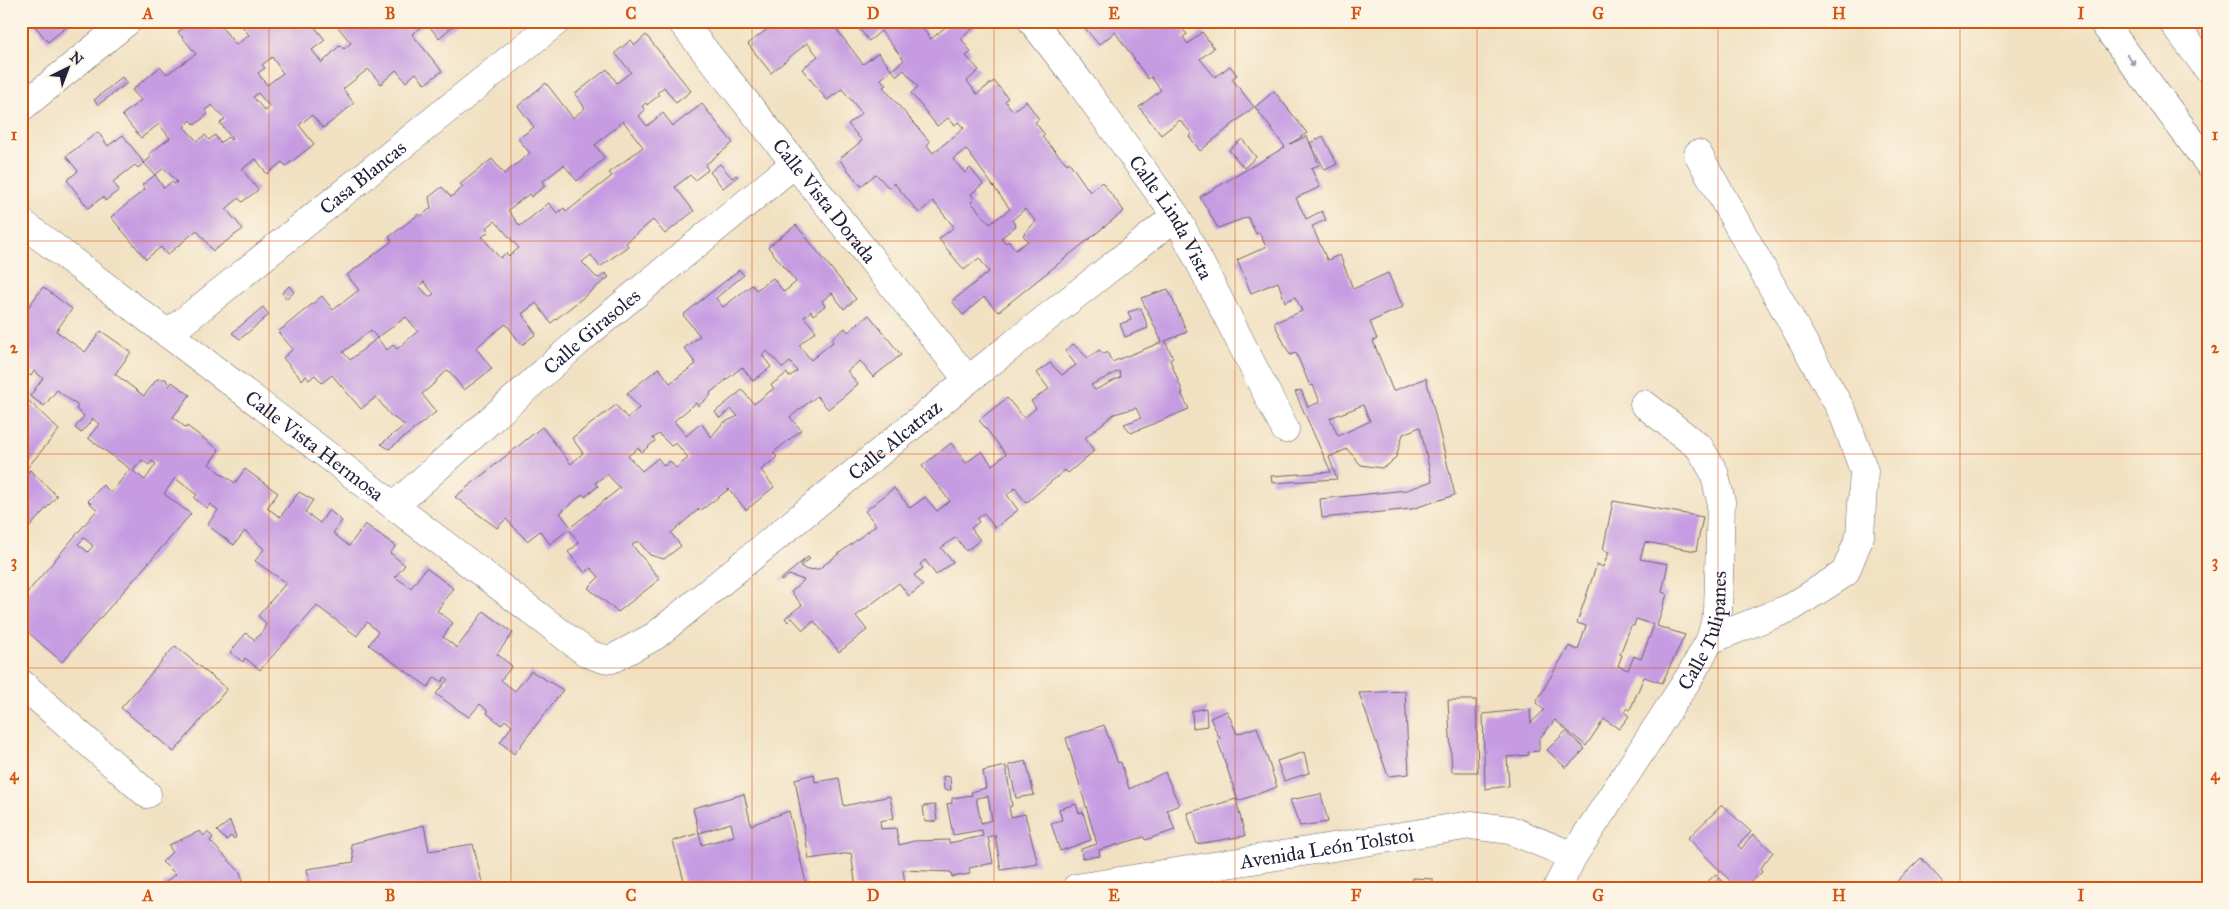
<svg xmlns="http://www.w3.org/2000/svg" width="2229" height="909" viewBox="0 0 2229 909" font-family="'IM FELL Great Primer',serif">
<rect width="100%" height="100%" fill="#fcf5e5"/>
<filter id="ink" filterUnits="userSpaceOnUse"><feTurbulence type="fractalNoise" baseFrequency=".02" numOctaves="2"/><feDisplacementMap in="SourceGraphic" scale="10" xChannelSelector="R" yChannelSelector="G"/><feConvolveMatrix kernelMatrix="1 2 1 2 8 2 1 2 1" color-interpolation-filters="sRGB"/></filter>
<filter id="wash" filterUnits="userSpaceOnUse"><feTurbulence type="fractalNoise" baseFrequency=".0096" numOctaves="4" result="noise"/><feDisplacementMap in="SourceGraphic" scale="20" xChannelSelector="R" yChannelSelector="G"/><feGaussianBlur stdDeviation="1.12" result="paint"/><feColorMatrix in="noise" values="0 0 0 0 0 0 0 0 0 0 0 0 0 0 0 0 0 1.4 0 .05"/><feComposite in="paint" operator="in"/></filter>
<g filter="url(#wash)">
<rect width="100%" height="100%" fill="#f1e1c2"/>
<g id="blocks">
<g fill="#c69be2" fill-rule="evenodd">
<path d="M31,21H74L48,42Z"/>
<path d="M192,21H217L236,45L249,35L238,21H322L315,27L325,40L312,50L322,63L340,45L344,49L351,43L333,21H459L439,38L426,23L412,34L442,71L425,84L416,73L406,82L396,70L381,84L368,69L343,89L354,103L339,116L323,128L312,115L299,125L314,144L286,166L282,162L267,174L256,159L242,169L258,190L242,202L239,198L226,209L243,229L213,251L197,230L167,255L161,247L146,259L111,217L145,189L142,185L155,175L144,163L151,157L149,154L170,138L159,124L141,138L122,115L141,100L132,90L160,67L167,74L196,54L178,32ZM272,57L283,73L267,85L258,73L265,68L262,65ZM258,93L270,107L265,111L253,97ZM212,105L225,119L220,123L232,139L231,140L228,137L220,143L215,135L209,140L205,135L197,141L184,127L191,120L195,125L208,114L205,110ZM164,168L177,182L174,184L171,182L164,188L155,175Z"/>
<path d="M765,21H834L840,28L837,30L863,64L878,53L892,70L881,79L886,85L883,87L930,142L927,145L933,153L964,128L958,122L955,125L948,118L937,126L911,93L918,87L904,70L897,76L892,70L904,60L881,31L869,41L858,27L865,21H925L920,25L931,39L953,21H977L979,24L961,38L971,52L966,56L979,70L967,81L977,94L994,81L1008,98L1005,101L1013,111L1026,101L1039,119L1035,122L1045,135L1042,137L1067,164L1069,162L1090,192L1102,182L1124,211L998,312L984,297L963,315L952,301L989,272L979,258L964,270L939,239L954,227L933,201L919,213L894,183L889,188L876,174L861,186L839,159L862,141L848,124L862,113L842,89L827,100L802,69L818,56L807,43L771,73L748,44L770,27ZM966,149L1010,209L990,224L971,202L974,199L971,194L983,184L970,168L965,173L953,159ZM1025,209L1036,221L1023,235L1028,241L1016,250L1008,241L1006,243L1001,238L1016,226L1012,220Z"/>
<path d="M1079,21H1187L1180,27L1187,34L1183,37L1188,44L1202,32L1214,48L1200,59L1215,77L1230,66L1237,75L1232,79L1254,107L1200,151L1189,136L1192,134L1180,120L1161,135L1139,107L1161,90L1151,77L1148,79L1115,32L1099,45Z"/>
<path d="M646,35L691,91L676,103L664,87L657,93L659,95L647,105L646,103L642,106L645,110L639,116L647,126L663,113L673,126L702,104L733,143L705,165L708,170L695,180L690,175L675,187L694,211L665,234L653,220L626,243L628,246L600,267L591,255L582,262L596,277L599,278L605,273L609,277L551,323L536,303L522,314L536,334L522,345L506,324L490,336L476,348L492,369L464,390L448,370L436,380L437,381L422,394L436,412L389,449L381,444L405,425L391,416L376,397L361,409L332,375L322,383L315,375L309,380L306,376L302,380L283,358L293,349L278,332L322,296L333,310L359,290L347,275L392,241L389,237L419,214L420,217L431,208L429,197L442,187L451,197L463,187L460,184L492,159L504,174L530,153L518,139L534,127L518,106L546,83L573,118L585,108L575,94L607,69L617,83L631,72L615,53L631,40L635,45ZM623,121L643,147L609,173L612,176L566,212L564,208L557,213L549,203L520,226L508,210L529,194L531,197L545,186L542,182L564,165L577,181L605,158L595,145ZM495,221L519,248L509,256L506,253L500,258L482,237L489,231L486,228ZM424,282L434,294L429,297L419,286ZM406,317L418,331L397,349L393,345L387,350L377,338L350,360L343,352L371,330L377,338Z"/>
<path d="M122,77L127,83L98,105L94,100Z"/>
<path d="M1274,91L1307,133L1290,144L1307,136L1319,165L1311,168L1320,187L1296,198L1306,219L1322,211L1326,220L1312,226L1327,260L1340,255L1353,289L1388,273L1403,307L1370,322L1377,339L1373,341L1393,391L1426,378L1455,495L1412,509L1322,518L1320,499L1407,490L1432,481L1420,427L1403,434L1396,457L1388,465L1381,468L1361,465L1347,449L1329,457L1337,479L1272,483L1271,476L1331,472L1295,392L1301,390L1308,407L1320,402L1313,385L1310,386L1296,353L1290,355L1274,323L1302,311L1295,297L1285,302L1278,282L1251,293L1237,260L1266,247L1259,232L1256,234L1248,217L1218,228L1200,197L1285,147L1255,107ZM1363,405L1370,421L1338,436L1330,418Z"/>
<path d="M98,132L108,146L123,135L144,163L138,168L135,165L113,182L119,190L105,201L103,197L88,208L67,180L78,171L66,156Z"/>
<path d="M1323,136L1337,164L1325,170L1310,143Z"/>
<path d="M1242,139L1256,157L1244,168L1229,150Z"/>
<path d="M720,164L732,178L736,175L738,176L723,188L710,172Z"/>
<path d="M796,225L856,299L844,309L832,293L822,301L825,306L813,315L811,311L804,317L816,331L799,345L811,360L833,342L831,339L845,328L848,332L869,315L901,355L873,377L860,361L847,371L858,384L842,398L828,409L817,396L790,417L801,430L773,453L777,457L761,470L774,487L746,510L729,489L700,511L699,509L671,533L681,546L664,559L650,555L638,541L632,545L660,579L618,612L588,588L599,577L591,568L585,573L568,552L579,543L569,529L550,544L540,531L527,541L506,519L497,528L455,497L542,427L571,464L583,453L572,438L616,405L627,418L639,408L627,393L659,368L670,383L696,364L684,348L700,336L683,315L739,270L744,275L716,298L723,307L752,285L756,290L773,278L784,292L796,282L768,247ZM767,351L783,368L790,362L797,371L789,377L787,373L771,385L774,388L754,404L742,390L715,412L720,418L731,409L738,416L723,423L711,437L701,423L686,436L674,421L696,403L698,406L711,395L710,393L742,367L753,381L771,367L762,355ZM659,434L671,446L676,443L688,458L676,468L670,461L664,466L658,458L642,471L628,456L638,448L642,452L655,441L653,438ZM607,474L620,488L571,527L560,513L583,494L585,497L598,486L595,483Z"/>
<path d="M289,286L294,292L287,299L282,293Z"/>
<path d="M43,287L72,309L56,331L85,352L101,331L131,352L115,374L144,396L157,379H166L169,387L172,382L190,395L173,417L186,428L187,426L219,450L209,464L220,473L235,483L245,469L278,493L267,508L280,517L299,492L313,500L305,512L320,523L329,510L342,521L333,533L349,546L365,524L396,546L390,553L405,565L395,577L411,588L426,568L453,588L437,611L453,623L443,637L457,648L484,611L513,633L497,654L512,666L501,680L515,691L531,671L563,690L514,754L500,742L512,726L505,720L501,725L487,713L488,711L480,704L469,717L457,709L436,694L448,679L445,677L442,682L435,677L428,687L369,645L378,632L367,622L357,636L317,606L260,670L245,658L243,662L230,652L246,633L255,640L264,629L266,623L258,616L286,583L255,561L264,549L245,531L234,545L207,525L218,510L210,504L207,508L194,498L197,495L175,478L164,494L191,514L62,662L21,626V600L97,510L88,501L103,485L111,493L130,469L88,438L99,424L93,419L81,433L75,428L84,416L76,409L78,406L57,390L44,406L30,396L43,378L34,371L31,376L21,369V305L27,309ZM142,460L149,465L152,461L156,464L145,480L133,471ZM84,538L93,546L88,552L78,544Z"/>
<path d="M1168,289L1187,332L1165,341L1173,358L1170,360L1183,393H1181L1189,409L1131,433L1124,424L1141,418L1136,408L1114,414L1085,438L1094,451L1068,473L1065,470L1026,503L1015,488L1007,495L1018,510L995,528L984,513L977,519L979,522L971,528L980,540L966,551L956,537L941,548L953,562L936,575L925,560L920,564L923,568L914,575L923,585L909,596L899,583L856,616L867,630L839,652L814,621L803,630L792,618L788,622L785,618L802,605L791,592L804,580L789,575L782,581L780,580L808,557L810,559L800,566L807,570L819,569L876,525L865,511L894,488L910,508L925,497L937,511L950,501L922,466L951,443L966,463L982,451L992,465L1006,454L979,420L1007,398L1024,418L1036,408L1031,401L1049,389L1037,373L1050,363L1062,375L1076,365L1065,351L1073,344L1088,358L1099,350L1104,354L1107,352L1112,362L1162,342L1141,298ZM1119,371L1121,377L1095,390L1091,385Z"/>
<path d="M263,307L269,315L240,339L232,333Z"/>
<path d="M1141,308L1148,328L1125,337L1120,324L1131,320L1128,312Z"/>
<path d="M23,395L59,430L27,468L21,462Z"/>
<path d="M30,470L57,496L21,537V480Z"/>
<path d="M1613,501L1703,517L1696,551L1645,542L1640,559L1668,564L1662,592L1667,594L1657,626L1685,635L1662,683L1644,677L1630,710L1627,708L1625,713L1629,716L1619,729L1604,719L1586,746L1555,720L1539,739V751L1528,752L1529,755L1507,757L1509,786L1485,789L1483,714L1530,709L1531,723L1544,710L1536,703L1550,678L1569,646L1578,650L1586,626L1577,623L1597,564L1603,567L1609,552L1603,550ZM1636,619L1654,625L1641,659L1634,656L1628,670L1618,666L1622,655L1620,654L1631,626H1634Z"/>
<path d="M175,646L227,689L174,752L121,708Z"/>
<path d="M1405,691L1409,774L1388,776L1359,693Z"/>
<path d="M1448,700H1476L1478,772H1452Z"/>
<path d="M1206,708L1207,726L1193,728L1192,711Z"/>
<path d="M1227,711L1237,734L1257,727L1277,787L1238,801L1218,741L1220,739L1210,718Z"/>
<path d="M1104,725L1118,763L1121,762L1129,789L1165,772L1179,805L1167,810L1175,830L1145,840L1144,837L1099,850L1100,856L1082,858L1081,849L1097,844L1066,738Z"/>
<path d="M1566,731L1585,749L1566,768L1547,750Z"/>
<path d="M1304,752L1309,773L1284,781L1277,761Z"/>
<path d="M1026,761L1034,795L1016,798L1009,765Z"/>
<path d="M1006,766L1012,806L1009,807L1011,817L1025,814L1038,864L1001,870L995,835L988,837L993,863L969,868L970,874L952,877L951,872L903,870L905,884L878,888H856L851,853L809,859L795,779L814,774L815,782L839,778L844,806L890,796L894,818L880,821L881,829L896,828L899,845L914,841L949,840V843L983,836L982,830L953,835L947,804L952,803V798L972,795L971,792L986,788L983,771ZM988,796L992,820L981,823L976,798Z"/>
<path d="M943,776L950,777L951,790H944Z"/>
<path d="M744,794L751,825L789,811L807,887L686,888L673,841L699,833L702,845L734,836L731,823L699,833L693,808Z"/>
<path d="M1321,794L1328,822L1300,826L1290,800Z"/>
<path d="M1236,799L1245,836L1197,844L1187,813Z"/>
<path d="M1076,804L1079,813L1083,812L1091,840L1060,851L1051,823L1062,820L1059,809Z"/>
<path d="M935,805L937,821L925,822L923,806Z"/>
<path d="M1722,805L1751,832L1738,845L1741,849L1753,834L1773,852L1760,869L1762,872L1745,888H1737L1688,838Z"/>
<path d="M230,821L236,837L234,839L231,836L226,840L217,831Z"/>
<path d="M424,825L429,851L473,844L482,882L456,888H310L307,869L354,862L351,844Z"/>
<path d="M200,831L204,836L207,832L213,837L210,841L240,872L243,881L229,888H164L163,884L176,874L162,862L172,852L169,845Z"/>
<path d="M1921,858L1948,888H1890Z"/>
<path d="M1716,874L1729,888H1701Z"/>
<path d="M1412,878L1433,879V888H1412Z"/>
</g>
</g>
</g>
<g filter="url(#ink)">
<use href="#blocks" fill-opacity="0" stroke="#6a656a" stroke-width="1"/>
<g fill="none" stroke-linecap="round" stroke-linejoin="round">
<defs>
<g id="minor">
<path id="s1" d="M681,21L968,380"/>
<path id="s2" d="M1032,21L1081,84L1176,216L1285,429"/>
<path d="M1698,154L1843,413L1864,471L1860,536L1845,573L1792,607L1710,640"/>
<path id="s3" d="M21,222L587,653L600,658L612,659L655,636L968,380L1176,216"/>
<path id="s4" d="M168,334L557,21"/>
<path id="s5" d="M394,506L588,333L794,164"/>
<path d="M21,683L147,794"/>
<path id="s6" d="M1076,888L1471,825L1510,830L1573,856"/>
<path id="s7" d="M1557,888L1573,856L1690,676L1710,640L1718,611L1721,501L1714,472L1700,448L1644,404"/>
</g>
<path id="tertiary" d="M21,108L128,21"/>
<g id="motorway">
<path d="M2102,21L2208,163"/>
<path d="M2172,21L2208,69"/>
</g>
</defs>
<use href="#minor" stroke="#6a656a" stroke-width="29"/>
<use href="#tertiary" stroke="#6a656a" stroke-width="29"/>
<use href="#motorway" stroke="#6a656a" stroke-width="29"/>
<use href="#minor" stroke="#fff" stroke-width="28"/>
<use href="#tertiary" stroke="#fff" stroke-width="28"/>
<use href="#motorway" stroke="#fff" stroke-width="28"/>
</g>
<defs><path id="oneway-solid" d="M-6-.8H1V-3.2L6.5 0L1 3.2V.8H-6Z" transform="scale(1.25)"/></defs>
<use fill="#9c9ca7" href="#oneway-solid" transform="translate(2131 60) rotate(53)"/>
</g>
<path fill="none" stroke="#d45411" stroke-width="1" stroke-opacity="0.55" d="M269,21V888M511,21V888M752,21V888M994,21V888M1235,21V888M1477,21V888M1718,21V888M1960,21V888M21,241H2208M21,454H2208M21,668H2208"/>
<g text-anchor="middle" stroke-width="4.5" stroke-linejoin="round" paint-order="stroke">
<g font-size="20" fill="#22223b" stroke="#fcf5e5">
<text dy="7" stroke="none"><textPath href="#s4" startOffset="250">Casa Blancas</textPath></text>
<text dy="7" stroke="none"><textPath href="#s1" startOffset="230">Calle Vista Dorada</textPath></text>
<text dy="7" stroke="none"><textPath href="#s2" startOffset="241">Calle Linda Vista</textPath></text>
<text dy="7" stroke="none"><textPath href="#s5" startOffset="264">Calle Girasoles</textPath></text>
<text dy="7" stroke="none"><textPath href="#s3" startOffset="1096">Calle Alcatraz</textPath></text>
<text dy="7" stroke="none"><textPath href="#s3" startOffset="369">Calle Vista Hermosa</textPath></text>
<text dy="7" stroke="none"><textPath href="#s7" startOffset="299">Calle Tulipanes</textPath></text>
<text dy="7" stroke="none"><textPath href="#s6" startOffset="254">Avenida León Tolstoi</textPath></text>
</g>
</g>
<rect width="2229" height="909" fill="none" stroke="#fcf5e5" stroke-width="55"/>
<g transform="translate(68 68) rotate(42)" stroke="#fcf5e5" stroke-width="4" paint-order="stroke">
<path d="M0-4L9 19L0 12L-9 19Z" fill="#22223b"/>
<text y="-8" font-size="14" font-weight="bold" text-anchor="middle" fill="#22223b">N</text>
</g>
<rect x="28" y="28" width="2174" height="854" fill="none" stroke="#d45411" stroke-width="2"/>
<g font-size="16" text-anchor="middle" font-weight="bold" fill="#d45411">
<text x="148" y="19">A</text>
<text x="390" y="19">B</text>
<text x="631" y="19">C</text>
<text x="873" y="19">D</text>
<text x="1114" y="19">E</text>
<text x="1356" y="19">F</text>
<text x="1598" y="19">G</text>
<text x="1839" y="19">H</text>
<text x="2081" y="19">I</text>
<text x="14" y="140">1</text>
<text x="2215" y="140">1</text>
<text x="14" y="353">2</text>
<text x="2215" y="353">2</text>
<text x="14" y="567">3</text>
<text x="2215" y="567">3</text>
<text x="14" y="780">4</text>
<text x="2215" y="780">4</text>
<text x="148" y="901">A</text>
<text x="390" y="901">B</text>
<text x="631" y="901">C</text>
<text x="873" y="901">D</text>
<text x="1114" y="901">E</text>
<text x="1356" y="901">F</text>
<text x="1598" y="901">G</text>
<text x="1839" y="901">H</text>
<text x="2081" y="901">I</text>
</g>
</svg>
